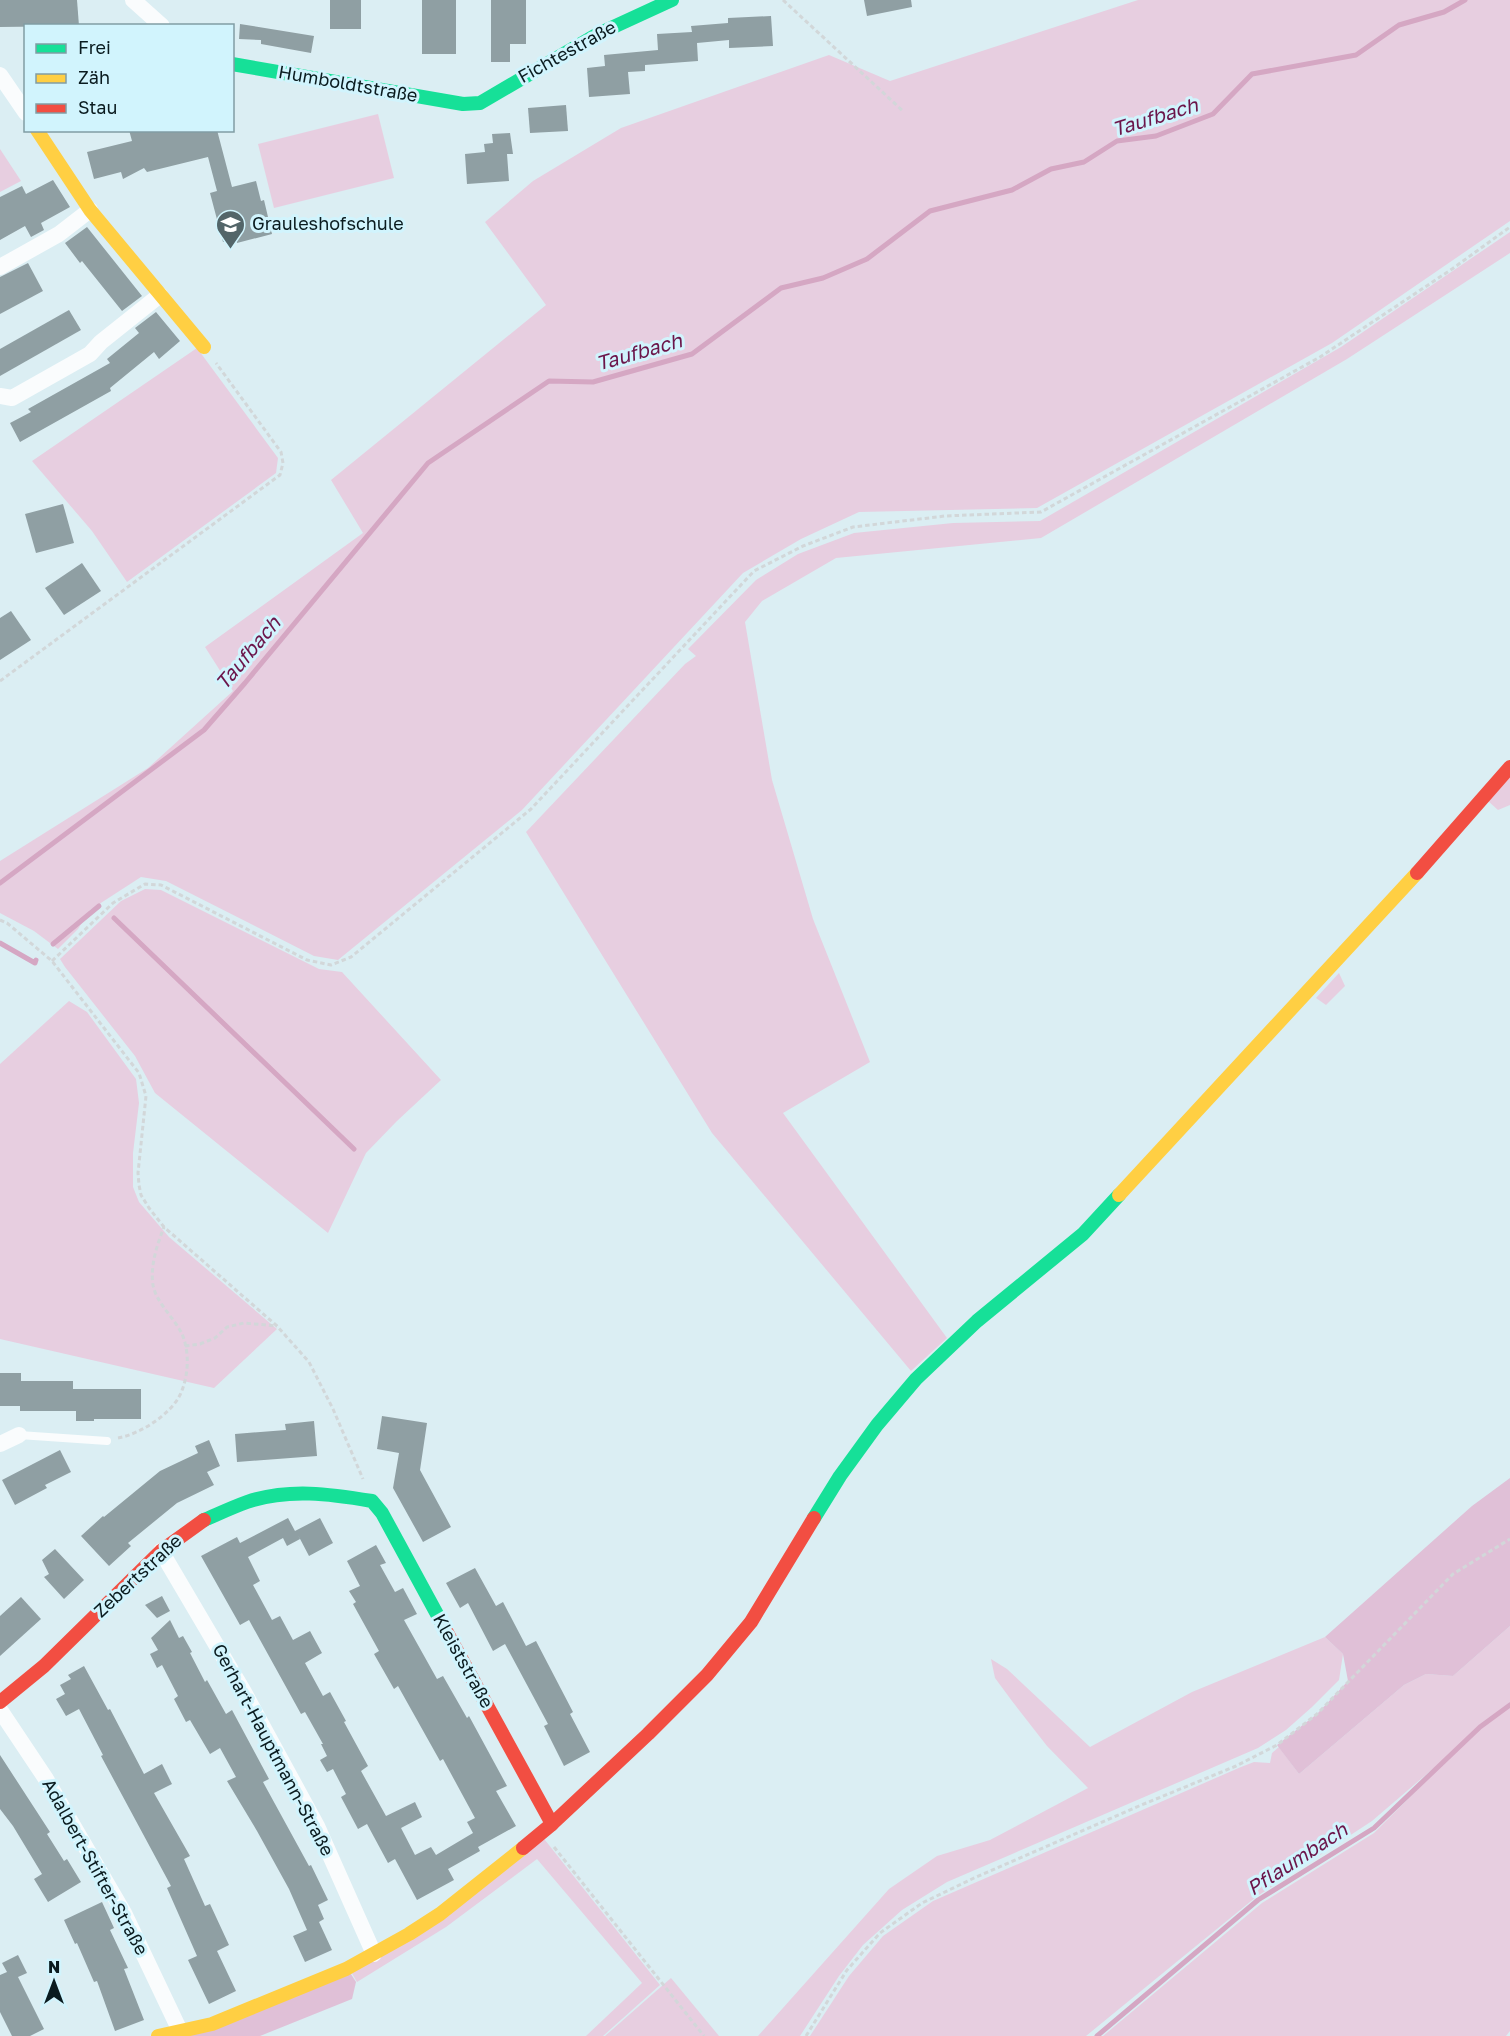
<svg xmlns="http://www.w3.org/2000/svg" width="1510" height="2036" viewBox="0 0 1510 2036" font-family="'Golos Text',sans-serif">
<rect width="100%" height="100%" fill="#dbeef3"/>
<g fill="#e7cee0">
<path d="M1138,0H1510V221L1332,343L1037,508L859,512L801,539L743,573L522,810L338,960L314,956L166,881L141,877L90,910L78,929L58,949L34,931L0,913V861L148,768L233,691L205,647L363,533L331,480L546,305L485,222L533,181L621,128L829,55L890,81Z"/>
<path d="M378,114L394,178L274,208L258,144Z"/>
<path d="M0,149L21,181L0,192Z"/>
<path d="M1510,232V253L1347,359L1041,538L836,558L762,601L745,622L772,780L813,919L870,1062L783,1113L947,1338L911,1371L712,1133L526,832L685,664L696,656L688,649L756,580L798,554L854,533L953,523L1040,521L1341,347Z"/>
<path d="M197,348L278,458L276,473L127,582L92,531L32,461Z"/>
<path d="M1510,777V805L1498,810L1488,801Z"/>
<path d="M145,889L161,890L319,969L342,972L441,1080L397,1121L366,1153L328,1233L155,1093L135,1056L65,967L60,959L121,901Z"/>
<path d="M1339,973L1345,986L1326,1005L1316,998Z"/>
<path d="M69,1001L87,1012L136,1079L139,1103L133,1153V1187L139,1202L169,1237L277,1329L214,1388L0,1339V1064Z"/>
<path d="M1510,1626V1704L1495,1716L1510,1706V2031L1506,2036H1103L1262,1903L1374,1833L1471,1736L1372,1821L1256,1897L1086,2036H810L849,1976L883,1936L933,1901L1241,1767L1254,1762L1270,1763L1272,1753L1279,1747L1299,1774L1404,1685L1426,1674L1453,1676Z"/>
<path d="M1325,1637L1343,1654L1339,1680L1312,1707L1286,1730L1258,1748L947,1882L902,1910L863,1945L839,1976L800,2036H758L889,1889L937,1856L990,1840L1088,1788L1047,1746L1012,1701L995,1678L991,1659L1007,1669L1090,1747L1192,1692Z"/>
<path d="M541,1835L660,1985L603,2036H586L642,1983L537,1859L446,1927L357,1982L350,1970Z"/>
<path d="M671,1978L719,2036H605Z"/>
</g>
<g fill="#e0c0d7">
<path d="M1510,1478V1626L1453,1676L1426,1674L1404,1685L1299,1774L1277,1745L1317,1714L1348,1681L1343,1654L1325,1637L1472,1506Z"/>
<path d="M349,1971L356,1982L352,1999L260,2036H172Z"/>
</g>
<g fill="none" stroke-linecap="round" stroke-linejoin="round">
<g stroke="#d5a7c3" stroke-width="5">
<path d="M0,883L204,730L245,683L428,463L549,381L593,382L692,354L781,288L823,278L867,259L930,211L1012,190L1051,169L1084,162L1117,141L1156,136L1213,114L1252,74L1356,55L1399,25L1444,12L1465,0"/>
<path d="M114,918L354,1149"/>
<path d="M0,943L35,963L36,960"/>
<path d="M53,944L99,906"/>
<path d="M1097,2036L1258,1900L1374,1828L1480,1727L1510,1705"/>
</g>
</g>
<g fill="#8f9fa3">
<path d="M0,0H77L79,26L0,27Z"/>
<rect x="330" y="0" width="31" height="29"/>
<rect x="422" y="0" width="34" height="54"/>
<path d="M491,0H526V44H510V62H491Z"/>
<path d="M864,0H911L912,7L867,16Z"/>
<path d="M771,16L773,46L729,48V40L697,43L698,61L645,65V71L628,72L630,94L589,97L587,68L605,66L604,55L658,50L657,34L692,32L691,26L728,23V18Z"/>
<path d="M240,24L314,36L311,53L261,44V40L239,39Z"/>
<path d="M566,105L568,131L530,133L528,108Z"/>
<path d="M129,130H217L232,187L256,181L261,201L264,200L272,234L237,243L236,239L223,242L210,193L217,191L208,157L147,172L144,168L123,179L121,172L94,179L87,152L132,141Z"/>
<path d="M510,133L513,154H507L509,181L467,184L465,154L485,152L484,144L493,143L492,134Z"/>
<path d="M53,180L70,207L41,223L44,230L31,237L25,226L0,240V197L22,186L26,194Z"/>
<path d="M87,227L142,296L122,311L82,261L80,263L65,243Z"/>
<path d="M28,263L43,291L0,314V277Z"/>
<path d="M69,310L81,330L0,376V349Z"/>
<path d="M156,312L180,341L159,359L154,352L110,388L111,391L20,442L10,423L31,412L28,409L110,363L107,359L139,333L135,328Z"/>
<path d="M63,504L74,543L36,553L25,514Z"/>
<path d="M82,563L101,591L64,615L45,588Z"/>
<path d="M11,611L31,640L0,660V618Z"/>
<path d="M0,1373H21V1381H73V1389H141V1419H94V1421H76V1411H20V1406H0Z"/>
<path d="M382,1416L427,1423L420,1470L451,1527L423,1542L393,1488L399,1453L377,1449Z"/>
<path d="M314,1421L317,1456L237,1462L235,1434L286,1430L285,1424Z"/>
<path d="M209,1440L220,1466L207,1472L214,1485L177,1503L128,1543L131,1546L109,1566L81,1536L103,1516L104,1517L160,1471L198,1453L195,1446Z"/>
<path d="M60,1450L71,1472L45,1485L47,1488L15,1505L2,1480Z"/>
<path d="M288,1518L295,1531L320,1518L333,1543L309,1556L298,1535L300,1539L287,1546L283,1538L248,1557L260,1581L253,1585L272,1620L280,1616L293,1640L310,1631L322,1653L305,1663L323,1696L330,1692L346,1721L344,1722L368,1766L361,1771L386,1816L415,1802L422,1817L401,1828L415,1855L431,1847L436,1855L473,1833L467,1822L475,1818L443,1759L440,1761L398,1686L394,1689L374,1654L379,1651L353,1604L356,1602L349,1591L360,1586L347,1561L376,1545L386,1563L380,1565L395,1592L403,1588L417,1614L404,1620L437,1679L443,1676L467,1718L469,1716L507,1786L496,1791L516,1826L478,1847L480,1851L448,1869L454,1880L417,1900L395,1859L388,1863L367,1824L358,1829L341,1797L346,1794L333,1769L327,1772L320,1760L327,1756L321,1744H323L305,1712L301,1714L249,1620L240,1625L201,1556L237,1537L240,1543Z"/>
<path d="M55,1549L84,1580L64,1599L44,1577L49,1574L42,1560Z"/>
<path d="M475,1568L496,1606L503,1602L526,1646L536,1641L573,1712L570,1714L590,1752L564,1766L544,1726L548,1724L505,1644L493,1651L468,1603L460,1608L446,1583Z"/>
<path d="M162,1596L170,1611L157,1618L145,1605Z"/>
<path d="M21,1597L41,1619L0,1656V1616Z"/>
<path d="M170,1620L179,1638L183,1636L192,1652L190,1653L205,1682L207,1680L226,1714L232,1710L269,1779L263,1782L309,1866L311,1865L328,1900L318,1905L324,1919L319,1922L332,1950L305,1962L293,1936L307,1930L289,1889L257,1831L227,1781L236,1777L220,1748L210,1754L190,1720L186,1722L174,1699L178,1696L162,1665L157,1668L150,1654L158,1650L151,1638Z"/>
<path d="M84,1666L108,1710L110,1709L144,1774L162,1764L172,1784L154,1793L190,1856L184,1859L205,1906L210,1904L229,1945L217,1951L236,1991L209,2004L188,1960L197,1956L167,1888L171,1886L101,1756L103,1755L79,1709L66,1716L56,1699L65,1694L60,1685L71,1679L68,1675Z"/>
<path d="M0,1755L50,1832L47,1834L64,1861L67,1859L81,1882L48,1902L34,1879L42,1874L13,1826L0,1809Z"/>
<path d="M102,1902L114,1928L110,1930L128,1968L124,1969L144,2020L115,2031L97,1981L94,1982L77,1943L75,1944L64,1920Z"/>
<path d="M18,1955L27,1973L18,1977L44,2029L30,2036H12L0,2012V1975L7,1972L2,1963Z"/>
</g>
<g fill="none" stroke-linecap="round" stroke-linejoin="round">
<g stroke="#d2d7d9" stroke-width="3" stroke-dasharray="4.5 3" stroke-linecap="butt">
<path d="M783,0L904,112"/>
<path d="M0,681L280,475L283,463L281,452L216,363"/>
<path d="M0,920L7,923L52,961L139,1073L146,1096L138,1173L139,1185L141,1195L149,1208L164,1227L277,1326L309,1362L333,1409L363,1479"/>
<path d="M52,961L113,903L145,884L161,885L307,960L331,965L351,957L531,809L754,571L803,546L853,527L945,516L1041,512L1320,357L1452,269L1510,227"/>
<path d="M185,1346L200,1344L215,1338L227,1327L244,1323L277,1326"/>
<path d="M118,1438C140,1434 170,1415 180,1395C189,1376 190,1350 181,1332C173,1317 156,1302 153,1285C150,1266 157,1245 164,1227"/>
<path d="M554,1847L704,2036"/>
<path d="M806,2036L847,1970L880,1933L922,1903L974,1878L1139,1806L1236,1766L1277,1745L1317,1714L1453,1574L1510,1539"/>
</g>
<path stroke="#fafcfd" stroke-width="8" d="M19,1435L107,1441"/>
<g stroke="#fafcfd" stroke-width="16">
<path d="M133,0L162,26"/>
<path d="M0,75L26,113"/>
<path d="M0,267L59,234L90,210"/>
<path d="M0,396L12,398L90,354L101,342L160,295"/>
<path d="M0,1444L19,1435"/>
<path d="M161,1551L244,1692L317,1826L374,1954"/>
<path d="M0,1710L46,1779L124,1913L180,2031"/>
</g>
<g stroke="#16e098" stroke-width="14">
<path d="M232,64L463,104L480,103L598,34L672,0"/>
<path d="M814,1518L840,1476L877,1425L916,1379L977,1321L1083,1234L1119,1195"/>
<path d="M204,1520C218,1514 233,1507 247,1502C288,1488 331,1494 372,1501L382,1513L444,1627"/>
</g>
<g stroke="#ffcf43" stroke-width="14">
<path d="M37,130L90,210L204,347"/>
<path d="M1119,1195L1417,873"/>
<path d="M158,2036L212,2024L346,1969L409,1934L440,1914L523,1848"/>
</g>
<g stroke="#f24e42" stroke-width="14">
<path d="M1417,873L1510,767"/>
<path d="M444,1627L552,1824"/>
<path d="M0,1702L44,1666L161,1551L204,1520"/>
<path d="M523,1848L552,1824L648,1734L707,1675L751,1622L814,1518"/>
</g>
</g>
<defs>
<symbol id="school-pin" viewBox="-11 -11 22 30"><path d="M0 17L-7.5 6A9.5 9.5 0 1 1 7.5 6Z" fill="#536569" stroke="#d1f4fd"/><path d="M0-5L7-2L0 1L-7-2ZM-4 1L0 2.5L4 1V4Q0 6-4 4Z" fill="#fff"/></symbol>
</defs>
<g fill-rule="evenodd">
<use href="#school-pin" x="214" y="208" width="33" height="45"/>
</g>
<g text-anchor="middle" stroke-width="6" stroke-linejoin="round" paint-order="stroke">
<g font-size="18" fill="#0a1b1f" stroke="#d1f4fd">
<text transform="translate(567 52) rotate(-29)" y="6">Fichtestraße</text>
<text transform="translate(348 84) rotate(10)" y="6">Humboldtstraße</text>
<text transform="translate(138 1576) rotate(-43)" y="6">Zebertstraße</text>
<text transform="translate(463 1661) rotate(61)" y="6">Kleiststraße</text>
<text transform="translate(273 1750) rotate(62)" y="6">Gerhart-Hauptmann-Straße</text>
<text transform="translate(95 1867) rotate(61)" y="6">Adalbert-Stifter-Straße</text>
</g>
<g font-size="18" fill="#0a1b1f" stroke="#d1f4fd" text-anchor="start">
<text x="252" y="230">Grauleshofschule</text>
</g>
<g font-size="20" font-style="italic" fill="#6b154a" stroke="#d1f4fd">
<text transform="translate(1155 117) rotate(-17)" y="7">Taufbach</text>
<text transform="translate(639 352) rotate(-16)" y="7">Taufbach</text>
<text transform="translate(248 653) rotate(-50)" y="7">Taufbach</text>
<text transform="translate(1297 1859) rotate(-33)" y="7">Pflaumbach</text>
</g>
</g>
<rect x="24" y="24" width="210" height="108" fill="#d1f4fd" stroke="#819da4" stroke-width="1.5"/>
<rect x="36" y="44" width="30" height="9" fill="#16e098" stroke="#819da4" stroke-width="1.5"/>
<text x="78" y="54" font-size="18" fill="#0a1b1f">Frei</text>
<rect x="36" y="74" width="30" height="9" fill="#ffcf43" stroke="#819da4" stroke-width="1.5"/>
<text x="78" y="84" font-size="18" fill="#0a1b1f">Zäh</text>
<rect x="36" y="104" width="30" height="9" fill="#f24e42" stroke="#819da4" stroke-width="1.5"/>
<text x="78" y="114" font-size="18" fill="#0a1b1f">Stau</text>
<g transform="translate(54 1982)" stroke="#d1f4fd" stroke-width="4.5" paint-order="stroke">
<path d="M0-4.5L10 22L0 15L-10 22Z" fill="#0a1b1f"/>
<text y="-9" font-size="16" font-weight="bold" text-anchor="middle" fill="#0a1b1f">N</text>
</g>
</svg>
